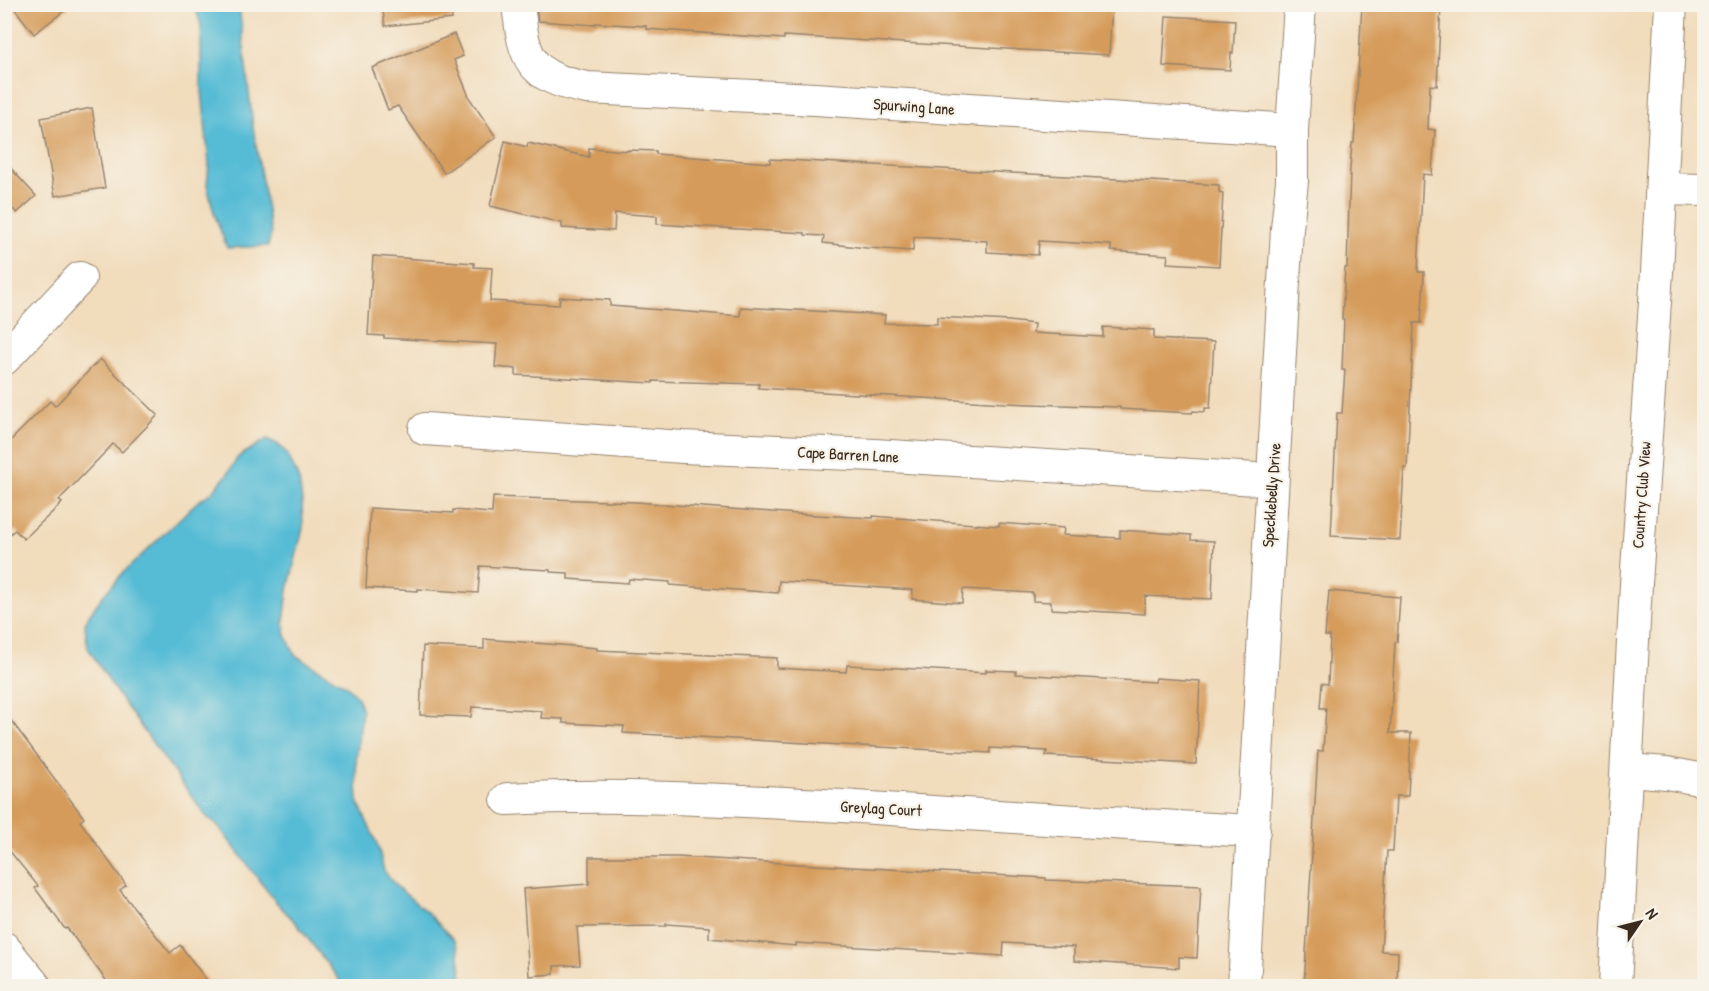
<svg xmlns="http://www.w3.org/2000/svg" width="1709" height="991" viewBox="0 0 1709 991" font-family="'Patrick Hand',sans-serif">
<rect width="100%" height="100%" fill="#f7f3e8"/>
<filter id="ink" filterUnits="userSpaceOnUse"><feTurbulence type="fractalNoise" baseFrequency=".0167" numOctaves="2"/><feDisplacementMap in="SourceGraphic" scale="12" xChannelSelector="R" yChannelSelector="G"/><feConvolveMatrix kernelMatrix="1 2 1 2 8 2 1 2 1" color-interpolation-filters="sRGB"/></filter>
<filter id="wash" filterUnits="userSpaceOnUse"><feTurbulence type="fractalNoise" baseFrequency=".008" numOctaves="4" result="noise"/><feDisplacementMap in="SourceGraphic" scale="24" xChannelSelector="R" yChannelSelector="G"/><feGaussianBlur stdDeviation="1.35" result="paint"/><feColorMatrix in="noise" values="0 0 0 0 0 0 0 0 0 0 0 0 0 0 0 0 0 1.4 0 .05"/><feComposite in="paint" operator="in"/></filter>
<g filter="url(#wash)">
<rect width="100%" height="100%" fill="#f1dcbc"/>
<g fill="#57bcd5" stroke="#49737a" stroke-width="1.5">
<path d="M195,5H239L253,127L271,234L268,246L227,248L214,213L207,185L209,165L201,80V26Z"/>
<path d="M267,439L279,445L288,455L299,480L302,501L303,528L288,590L284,623L286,635L295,655L347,686L358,698L362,711L356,762L358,802L378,846L384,871L396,886L428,913L453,939L458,948L463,986H344L296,923L275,901L218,826L206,816L173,771L118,695L88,648L86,635L85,624L89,615L102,597L122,574L197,502L211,493L227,475L238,457Z"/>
</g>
<g id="blocks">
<g fill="#d59b5a">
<path d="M11,4H73L34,34Z"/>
<path d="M382,4H452V19L385,26Z"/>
<path d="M536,4H1112L1109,55L784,36V39L646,29V26L595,23V25L538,21Z"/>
<path d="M1362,4H1441L1437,86L1430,85L1428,129L1435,130L1432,175L1423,174L1418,272H1424L1423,297L1421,323H1414L1407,468H1404L1400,540L1331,536L1337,413H1342L1345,370H1342L1344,319H1342L1345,268H1347L1350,169L1352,143H1354Z"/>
<path d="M1166,16L1235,20L1233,53H1231L1230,70L1163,66Z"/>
<path d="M454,34L463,56L454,60L470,99L496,137L444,173L398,106L388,110L372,68Z"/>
<path d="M92,108L105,188L55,196L41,118Z"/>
<path d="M505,141L527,147L528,143L589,157V148L628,151V150L656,151V154L770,163V159L1219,185V192L1223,193L1219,266L1167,263L1168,255L1111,251V245L1039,241L1038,255L987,252V241L914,237L913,251L867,248L823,243L824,236L805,235V233L657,224V216L615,213L614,231L562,228V223L490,206Z"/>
<path d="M4,161L36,196L17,213L4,201Z"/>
<path d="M373,256L474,263V267L492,268L490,301L559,305L560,297L610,300V306L740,316L741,307L885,315L884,323L937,324V317L1009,321L1034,324L1033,333L1103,337V327L1154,330V339L1214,342L1210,408H1205V412L1193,411L1192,413L1120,409V407L1005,403L758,388L759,384L653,381V383L516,375V369L495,367L497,344L384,338V336L368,335Z"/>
<path d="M100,359L158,415L122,452L113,444L59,500L62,503L24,539L15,530L4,539V447L50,401L55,406Z"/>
<path d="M493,497L636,502L798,514L873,518V516L999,526V523L1064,528L1063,535L1120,538V530L1191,535V540L1214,541L1212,599L1145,596V614L1051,609V602L1033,601V593L963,589L962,603L912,599L913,590L779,581L778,593L696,587L670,585V582L629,579L628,583L568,579V573L550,572V570L480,566L478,593L418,589V591L366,588L370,508L453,513V510L492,513Z"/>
<path d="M1329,591L1400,597L1397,642H1395L1390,733H1411L1408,796H1396L1393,851H1387L1381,951L1398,952L1397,987H1304L1318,751H1323L1326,708H1320L1322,683L1328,684L1330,636H1325Z"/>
<path d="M484,639L597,648V650L777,658V668L846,672L847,665L986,673V670L1016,671V674L1155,682L1156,678L1200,681L1196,764L1046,756L1047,751L990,748V753L623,733L624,726L563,723V719L541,718L542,711L472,707L471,717L420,715L423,646L484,649Z"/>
<path d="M4,711L84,818L80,821L126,885L120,890L170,953L180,945L212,987H111L67,928L65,929L35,888L38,886L4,844Z"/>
<path d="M589,857H677L1046,878V880L1201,886L1197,958L1179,957V968L1074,961V947L1004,943L1003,956L796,943V946L709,938V927L666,924V926L577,927L580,965L554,966V974L529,976L523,889L589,884Z"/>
</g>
</g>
</g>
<g filter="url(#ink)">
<use href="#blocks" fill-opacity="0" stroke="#96836d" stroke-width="1.5"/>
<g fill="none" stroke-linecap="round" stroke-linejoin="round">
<defs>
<g id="street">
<path d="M518,4C524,59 529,77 587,88L815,99L1292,130"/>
<path d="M1662,189L1704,190"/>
<path d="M4,359L80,278"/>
<path d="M425,429L683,447L875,455L1272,480"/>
<path d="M1627,770L1667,773L1704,780"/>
<path d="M507,799C619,793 731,800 842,806C980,815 1117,824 1254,831"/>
<path d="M4,948L35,986"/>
<path d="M1244,986L1287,229L1292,181V130L1300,4"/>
<path d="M1615,986L1636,584L1657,272L1671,4"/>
</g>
</defs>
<use href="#street" stroke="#96836d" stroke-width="34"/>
<use href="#street" stroke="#fff" stroke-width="32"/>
</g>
</g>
<g text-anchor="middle" stroke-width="4.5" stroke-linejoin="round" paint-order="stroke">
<g font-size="16" fill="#3b2a1e" stroke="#f7f3e8">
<text transform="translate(914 106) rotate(4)" y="6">Spurwing Lane</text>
<text transform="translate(848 454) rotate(3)" y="6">Cape Barren Lane</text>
<text transform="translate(1271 495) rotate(-86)" y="6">Specklebelly Drive</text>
<text transform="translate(1641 495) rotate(-86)" y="6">Country Club View</text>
<text transform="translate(881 808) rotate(3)" y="6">Greylag Court</text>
</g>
</g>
<rect width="1709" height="991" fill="none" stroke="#f7f3e8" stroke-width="24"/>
<g transform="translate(1640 922) rotate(55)" stroke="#f7f3e8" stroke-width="4.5" paint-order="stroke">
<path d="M0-4.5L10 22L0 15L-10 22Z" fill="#3b2a1e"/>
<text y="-9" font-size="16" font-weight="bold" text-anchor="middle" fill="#3b2a1e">N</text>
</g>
</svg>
